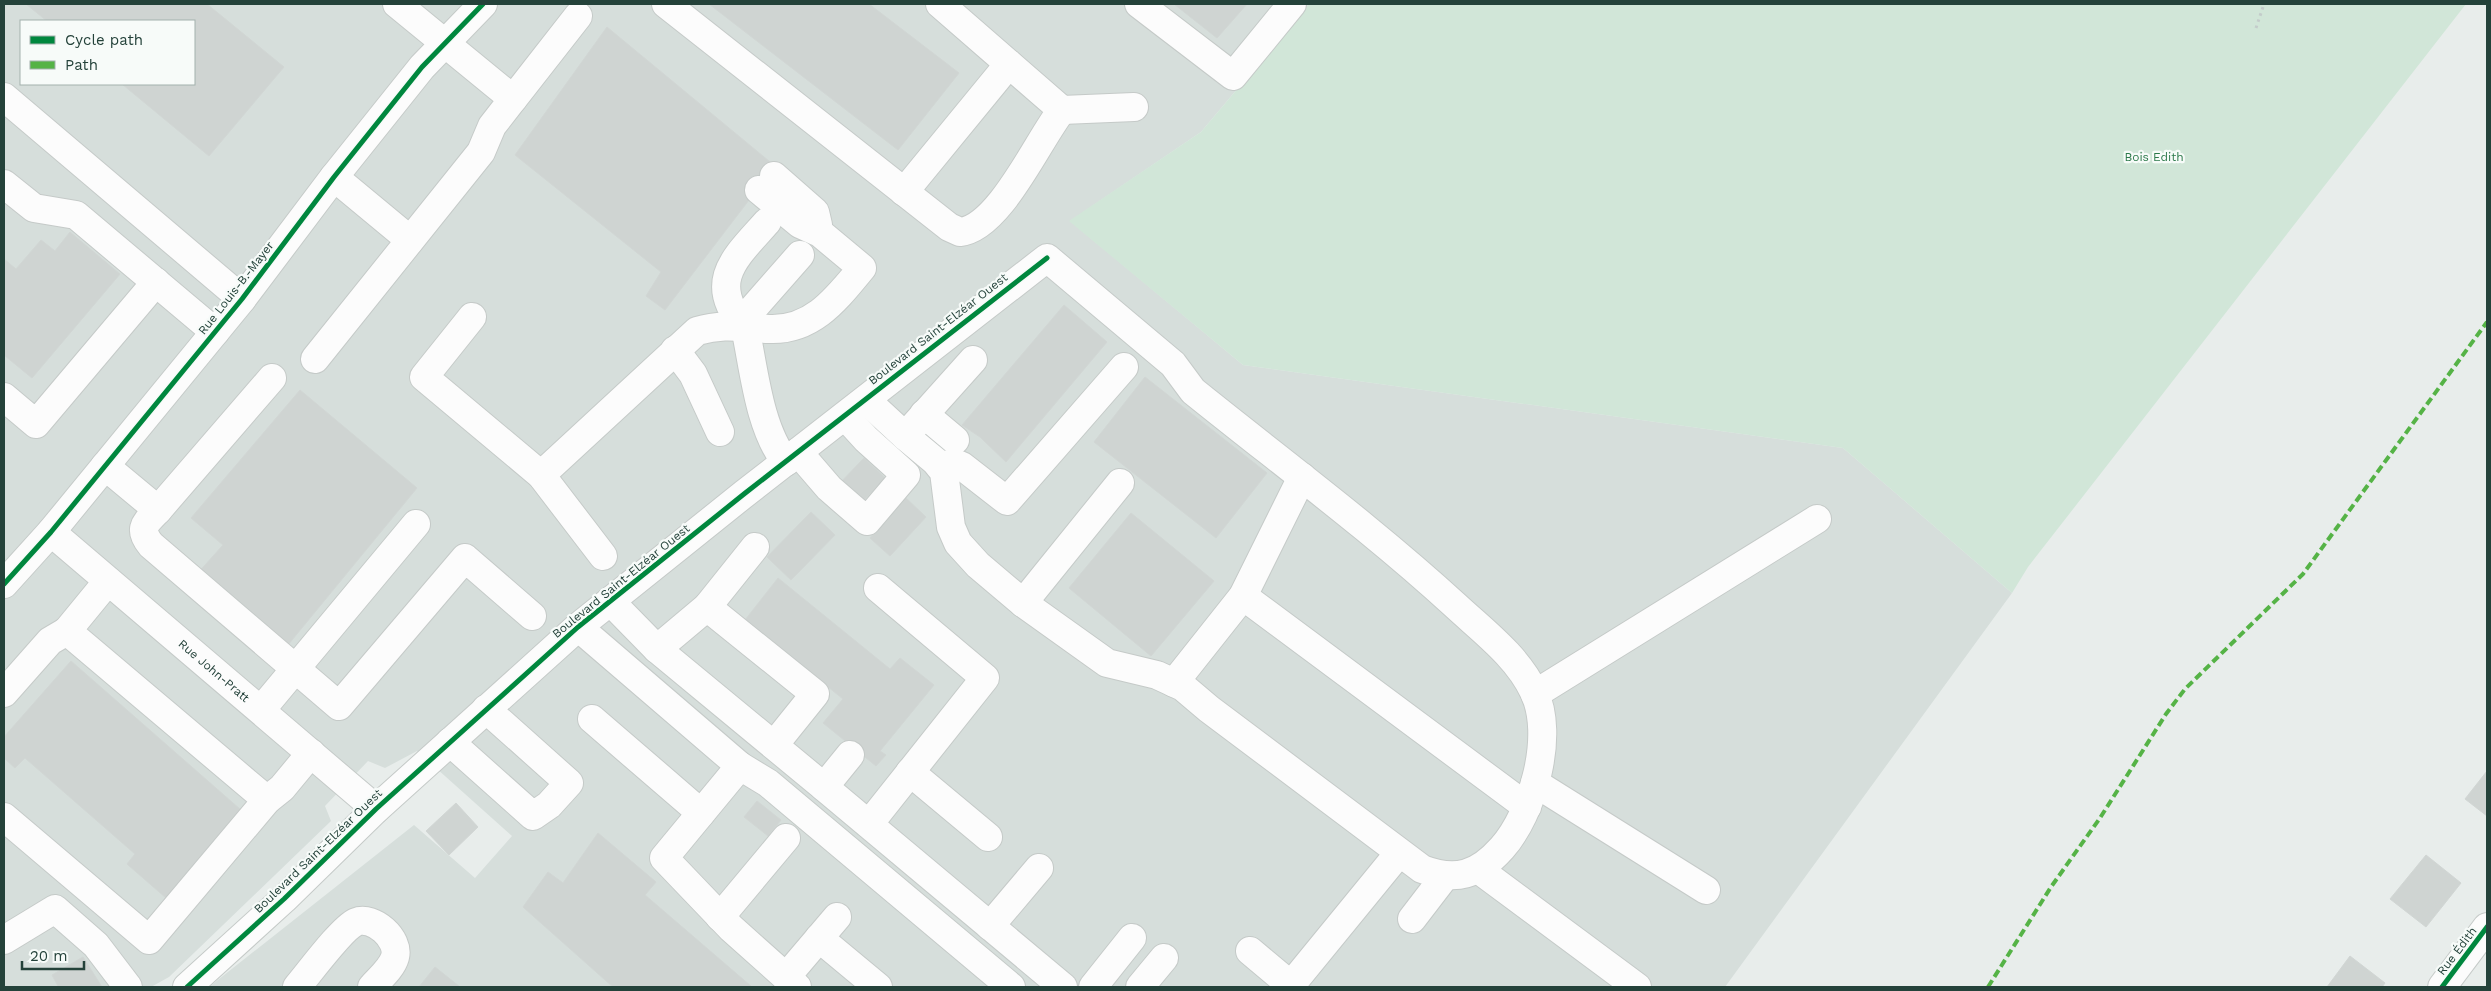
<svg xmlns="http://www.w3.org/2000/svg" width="2491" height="991" viewBox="0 0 2491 991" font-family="'Work Sans',sans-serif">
<rect width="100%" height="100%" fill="#e8edeb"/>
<path fill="#d6dedb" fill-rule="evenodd" d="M4,4H1309L1201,132L1070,221L1243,365L1843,448L2012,593L1725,987H209L414,825L475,878L512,836L417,751L385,768L368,761L325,806L331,821L169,977L151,987H4ZM21,21H194V84H21Z"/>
<path fill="#d1e6d8" d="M1309,4H2466L2028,567L2012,593L1843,448L1243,365L1069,221L1201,132Z"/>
<g fill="#cfd4d2" stroke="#d1d6d4">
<path d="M26,4H207L284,67L209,156L122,84H194V21H47Z"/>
<path d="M709,4H869L959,73L898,150Z"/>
<path d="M1174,4H1247L1217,38Z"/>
<path d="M607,27L775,166L665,310L646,296L661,272L515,155Z"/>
<path d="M70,232L120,274L32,378L4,355V259L16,269L41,240L55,251Z"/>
<path d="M1064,305L1107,342L1006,462L980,437L962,425Z"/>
<path d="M1145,377L1267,473L1216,538L1094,442Z"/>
<path d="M300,390L417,488L283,651L197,574L223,545L191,518Z"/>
<path d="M864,458L885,478L862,502L841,482Z"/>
<path d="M906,498L926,517L890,556L870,538Z"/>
<path d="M811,512L835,535L791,580L767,557Z"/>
<path d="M1131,513L1214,581L1151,656L1069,588Z"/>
<path d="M778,578L890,669L900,658L934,685L880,751L886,755L876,766L823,723L843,699L745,620Z"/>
<path d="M71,661L249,817L173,904L127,864L135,854L25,758L15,768L4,758V737Z"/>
<path d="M2487,771V816L2465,799Z"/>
<path d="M757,801L781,820L768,836L744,817Z"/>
<path d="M456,803L478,827L449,855L426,831Z"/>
<path d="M598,833L656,882L645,895L752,987H613L523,907L548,872L563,883Z"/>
<path d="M2426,855L2461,883L2426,927L2390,899Z"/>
<path d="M2350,956L2385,983L2382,987H2327Z"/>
<path d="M83,957L102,987H56L58,986L52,975Z"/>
<path d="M435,967L460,987H419Z"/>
</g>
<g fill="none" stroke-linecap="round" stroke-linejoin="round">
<defs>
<g id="minor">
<path d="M666,4L949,227L960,232C1000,228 1039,138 1062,110L940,4"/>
<path d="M1139,4L1233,76L1292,4"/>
<path d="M4,97L242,299"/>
<path d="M513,99L578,16"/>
<path d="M1062,110L1134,107"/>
<path d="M774,176L815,212L818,225"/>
<path d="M334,177L410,240"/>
<path d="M4,184L34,208L76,215L215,332"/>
<path d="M904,192L1009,64"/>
<path d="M472,317L424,377L541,475L603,556"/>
<path d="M745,327C705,282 736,257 767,222"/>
<path d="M675,350L693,374L720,432"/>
<path d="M315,359L481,152L492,126L513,99L397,4"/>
<path d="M4,397L36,424L156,282"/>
<path d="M866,400L905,436L973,360"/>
<path d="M924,414L955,440"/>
<path d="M905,436L935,461L944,472L951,527L958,543L978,565L1023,603L1120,483"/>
<path d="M798,452L829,488L867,521L906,475L866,439L845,416"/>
<path d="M786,462C759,429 754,369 745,327L750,312L800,255"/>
<path d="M105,466L158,510L272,378"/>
<path d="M940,466L955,463L962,466L1007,501L1124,367"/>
<path d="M541,475L697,331C726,323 741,328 769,329C813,331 837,298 862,268L820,233L800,224L759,190"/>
<path d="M158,510C146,523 137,528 151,545L339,706L465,558L532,616"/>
<path id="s1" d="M51,532L376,809"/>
<path d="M108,581L67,631L267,800"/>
<path d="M4,584L51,532L242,299L334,177L422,67L483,4"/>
<path d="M1243,596L1527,807"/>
<path d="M610,601L657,649L707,607L755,547"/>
<path d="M707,607L815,694L774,745"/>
<path d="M578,627L740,766L664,858L731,928L797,987"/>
<path d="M657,649L824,787L850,755"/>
<path d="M1174,683L1243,596L1302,477"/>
<path d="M4,693L50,641L67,631"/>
<path d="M1535,694L1817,519"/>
<path d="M261,710L416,524"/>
<path d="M592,719L701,813"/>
<path d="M450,742L533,816L549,805L569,783L486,709"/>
<path d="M740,766L768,783L1011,987"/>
<path d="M910,772L988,837"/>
<path d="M1535,783L1706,890"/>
<path d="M824,787L1063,987"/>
<path d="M4,817L149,940L267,800L282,788L311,753"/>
<path d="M869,824L985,678L878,588"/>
<path d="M1478,869L1637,987"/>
<path d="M720,917L786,838"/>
<path d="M1412,919L1445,876"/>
<path d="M990,926L1039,868"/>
<path d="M819,938L878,987"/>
<path d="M4,940L55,909L96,945L128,987"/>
<path d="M1250,951L1293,987"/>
<path d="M786,977L837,917"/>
<path d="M1291,985L1399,853"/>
<path d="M187,987L284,899L376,809L578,627L744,494L1047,258L1173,364L1193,391C1281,462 1372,529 1456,606C1483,631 1518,657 1534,692C1555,735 1533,813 1502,848C1478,875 1456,882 1422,869L1209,709L1183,687L1157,675L1107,663L1023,603"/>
<path d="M297,987C309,973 342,928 356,922C373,915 400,939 395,957C392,968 380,978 372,987"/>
<path d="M1093,987L1132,938"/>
<path d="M1140,987L1164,958"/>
<path d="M2442,987L2487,927"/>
</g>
</defs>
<use href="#minor" stroke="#c5cac8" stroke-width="30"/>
<path stroke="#c3ccca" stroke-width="3" stroke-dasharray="2.5 4" stroke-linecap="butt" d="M2256,28L2264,4"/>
<use href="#minor" stroke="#fcfcfc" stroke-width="28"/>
<path stroke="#55b346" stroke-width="4" stroke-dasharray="8 4" stroke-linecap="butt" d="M1988,987L2051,887L2100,818L2166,714L2185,689L2303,574L2487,322"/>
<defs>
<g id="cycleway">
<path d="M4,584L51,532L242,299L334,177L422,67L483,4"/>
<path d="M187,987L284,899L376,809L578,627L744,494L1047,258"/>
<path d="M2442,987L2487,927"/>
</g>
</defs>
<use href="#cycleway" stroke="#f7fbf9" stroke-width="8"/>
<use href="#cycleway" stroke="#00873e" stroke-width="5"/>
</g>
<g text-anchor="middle" stroke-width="4.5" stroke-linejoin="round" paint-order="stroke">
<g font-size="12" fill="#2d7a4b" stroke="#f7fbf9">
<text x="2154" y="161">Bois Edith</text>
</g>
<g font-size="12" fill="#24423a" stroke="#f7fbf9">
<text transform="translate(236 288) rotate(-52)" y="4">Rue Louis-B.-Mayer</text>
<text transform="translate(938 329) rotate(-38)" y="4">Boulevard Saint-Elzéar Ouest</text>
<text transform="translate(621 581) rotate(-39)" y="4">Boulevard Saint-Elzéar Ouest</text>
<text dy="4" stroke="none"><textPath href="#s1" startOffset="214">Rue John-Pratt</textPath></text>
<text transform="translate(318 851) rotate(-44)" y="4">Boulevard Saint-Elzéar Ouest</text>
<text transform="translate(2457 951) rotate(-53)" y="4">Rue Édith</text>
</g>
</g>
<rect width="2491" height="991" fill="none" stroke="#24423a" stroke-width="10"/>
<rect x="20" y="20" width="175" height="65" fill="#f7fbf9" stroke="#a3b1ad"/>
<rect x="30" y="36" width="25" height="8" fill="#00873e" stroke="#a3b1ad"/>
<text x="65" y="45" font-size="15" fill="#24423a">Cycle path</text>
<rect x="30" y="61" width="25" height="8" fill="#55b346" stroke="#a3b1ad"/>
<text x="65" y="70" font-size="15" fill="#24423a">Path</text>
<path d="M22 961v8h62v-8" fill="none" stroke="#24423a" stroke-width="2.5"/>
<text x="30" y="961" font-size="15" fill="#24423a" stroke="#f7fbf9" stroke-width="4" paint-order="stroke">20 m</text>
</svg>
